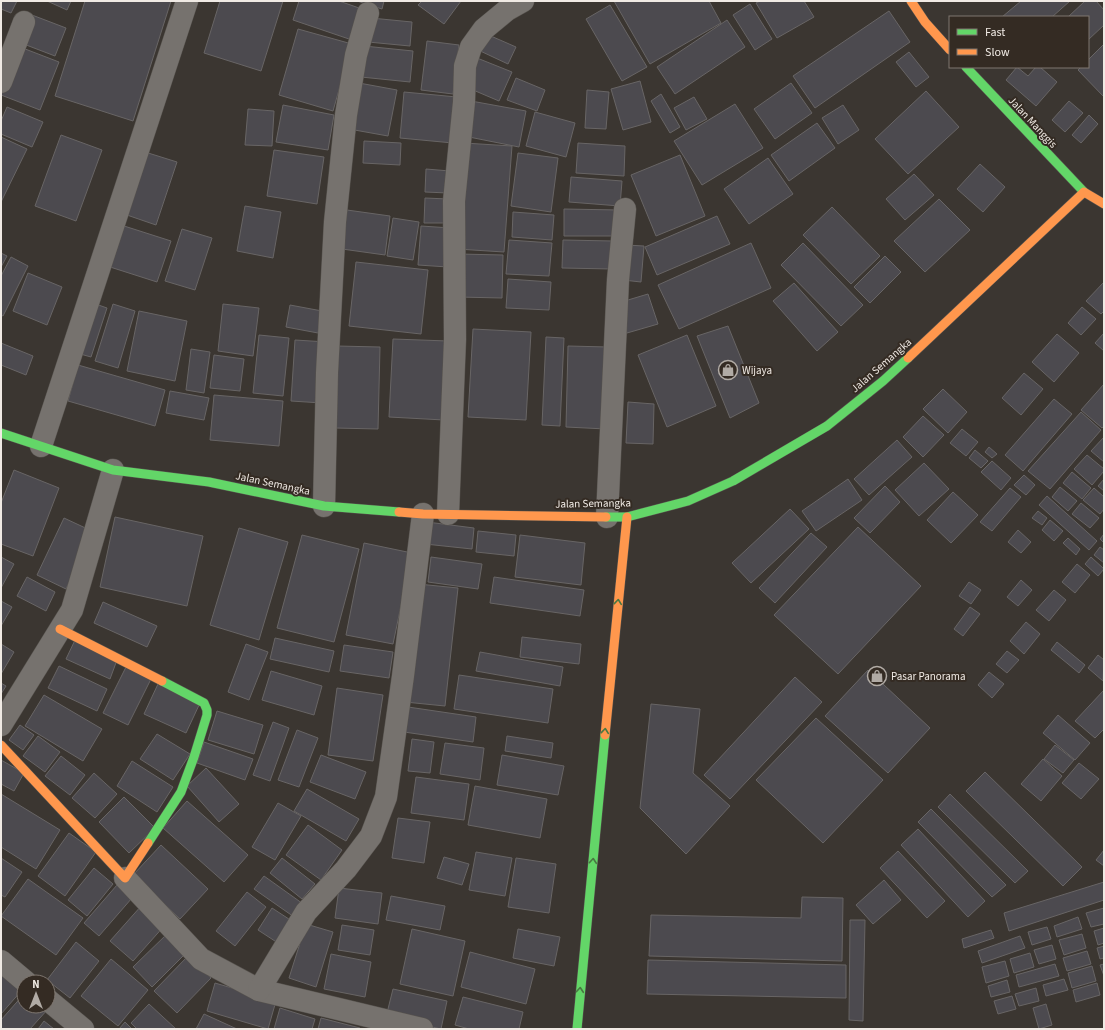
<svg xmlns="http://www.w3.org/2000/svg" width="1105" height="1030" viewBox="0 0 1105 1030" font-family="'Source Sans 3',sans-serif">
<rect width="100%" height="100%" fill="#3b3631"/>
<g fill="#4c4a4f" stroke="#686565">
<path d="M1,1H17L11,13L1,9Z"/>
<path d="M47,1H71L67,10Z"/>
<path d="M85,1H171L133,121L55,96Z"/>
<path d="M220,1H283L261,71L204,53Z"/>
<path d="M299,1H339L362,9L352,40L293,20Z"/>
<path d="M357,1H384L382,9Z"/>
<path d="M422,1H461L444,24L418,5Z"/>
<path d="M614,1H709L721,23L650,64Z"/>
<path d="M760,1H804L814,17L777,38L756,3Z"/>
<path d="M1021,1H1070L1052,17H1002Z"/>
<path d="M1085,1H1096L1104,10V25L1088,40V17H1068Z"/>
<path d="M750,4L772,39L755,50L733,15Z"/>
<path d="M610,5L647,67L622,81L586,19Z"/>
<path d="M889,11L910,42L815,108L793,76Z"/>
<path d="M32,15L66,28L55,56L21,43Z"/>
<path d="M371,18L412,22L410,46L368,42Z"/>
<path d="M727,20L745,47L675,94L657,67Z"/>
<path d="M298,29L352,44L333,111L279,95Z"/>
<path d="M484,33L516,47L508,64L476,49Z"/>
<path d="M427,41L459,45L453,94L421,90Z"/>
<path d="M1104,44V97L1078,70L1081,67H1088V60Z"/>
<path d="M364,46L413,51L410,82L361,77Z"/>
<path d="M20,47L59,62L40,110L1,95Z"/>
<path d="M909,52L929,77L916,87L896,62Z"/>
<path d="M477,58L512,72L499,101L466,87Z"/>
<path d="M1017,67L1028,76L1036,67H1040L1057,82L1036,106L1006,80Z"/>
<path d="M516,78L545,90L537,111L507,100Z"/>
<path d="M640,81L651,122L623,130L611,89Z"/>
<path d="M359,83L397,90L388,136L349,129Z"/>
<path d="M791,83L812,113L775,139L754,109Z"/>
<path d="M587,90L609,92L606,129L585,128Z"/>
<path d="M926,91L959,127L908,174L875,139Z"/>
<path d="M404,92L457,97L453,143L400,138Z"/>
<path d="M661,94L680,127L670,133L651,101Z"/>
<path d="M694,97L707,119L686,130L674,108Z"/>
<path d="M471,101L526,111L519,147L464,136Z"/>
<path d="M1069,101L1083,113L1065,132L1052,120Z"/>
<path d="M735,104L763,148L702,185L674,141Z"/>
<path d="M283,105L334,115L328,150L276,142Z"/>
<path d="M843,105L859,130L838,144L822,118Z"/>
<path d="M7,107L43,122L32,147L1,134V121Z"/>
<path d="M248,109L274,111L272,146L245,145Z"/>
<path d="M535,112L575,123L566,157L526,146Z"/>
<path d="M1089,115L1098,124L1081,143L1072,135Z"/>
<path d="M817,123L835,148L789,181L771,155Z"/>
<path d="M61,135L102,150L76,221L35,206Z"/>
<path d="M1,137L27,149L1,202Z"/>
<path d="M364,141L401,143L400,165L363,163Z"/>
<path d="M464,143L512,146L504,252L457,249Z"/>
<path d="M578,143L625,146L624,176L576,173Z"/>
<path d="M274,150L324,157L317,204L267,196Z"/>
<path d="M145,152L177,162L156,225L124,214Z"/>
<path d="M518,153L558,158L551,212L511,206Z"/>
<path d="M680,155L705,216L656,236L631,175Z"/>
<path d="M768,158L793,194L749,224L724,189Z"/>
<path d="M980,164L1005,187L983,212L957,189Z"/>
<path d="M426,169L450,171L448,193L425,192Z"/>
<path d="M914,174L934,195L905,220L886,199Z"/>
<path d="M571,177L622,181L620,206L569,202Z"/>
<path d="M425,198L448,199L447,223H424Z"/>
<path d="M939,199L970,230L925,272L894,241Z"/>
<path d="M245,206L281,212L273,258L237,251Z"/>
<path d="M832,207L880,256L851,284L803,235Z"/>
<path d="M564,209L619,210V236H564Z"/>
<path d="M347,210L390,216L385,255L342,249Z"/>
<path d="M513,212L554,215L552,240L512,237Z"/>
<path d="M717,216L730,244L657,275L645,247Z"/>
<path d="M393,218L419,222L413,260L387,256Z"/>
<path d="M121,225L171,241L157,282L107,266Z"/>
<path d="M421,226L451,228L448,267L418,265Z"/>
<path d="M182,229L212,238L195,290L165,281Z"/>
<path d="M509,240L552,243L549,276L506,274Z"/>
<path d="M563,240L613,241L612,269L562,268Z"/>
<path d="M751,243L771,288L679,329L658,285Z"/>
<path d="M803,243L863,305L841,326L781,265Z"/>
<path d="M626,245L644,246L641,282L623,280Z"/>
<path d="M1,253L7,256L1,267Z"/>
<path d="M459,254L503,255L502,298L458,297Z"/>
<path d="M885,256L901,272L870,303L854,287Z"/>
<path d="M11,257L28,266L3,316L1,315V276Z"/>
<path d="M356,262L428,270L421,334L349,326Z"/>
<path d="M28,273L62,287L47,325L13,311Z"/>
<path d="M508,279L551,282L549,310L506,308Z"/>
<path d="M1104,282V311L1101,314L1086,301Z"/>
<path d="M794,283L838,332L817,351L773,301Z"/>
<path d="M648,294L658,324L627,333L618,303Z"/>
<path d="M90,302L107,308L91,357L73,352Z"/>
<path d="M113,304L135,311L118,368L95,361Z"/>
<path d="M223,304L259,308L253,356L218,351Z"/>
<path d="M290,305L322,311L318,333L286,327Z"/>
<path d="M1082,307L1096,319L1081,335L1068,323Z"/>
<path d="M139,311L187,321L175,381L127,371Z"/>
<path d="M728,326L759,403L730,418L697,336Z"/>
<path d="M473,329L531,332L526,420L468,417Z"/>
<path d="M1104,333V351L1095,343Z"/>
<path d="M1057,334L1079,353L1054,382L1032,362Z"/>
<path d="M259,335L289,338L283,396L253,393Z"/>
<path d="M687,335L716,406L667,427L638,355Z"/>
<path d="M546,337L564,338L560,426L542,425Z"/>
<path d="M393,339L448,341L444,420L389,417Z"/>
<path d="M295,340L327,342L322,403L291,401Z"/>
<path d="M1,343L33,356L26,375L1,365Z"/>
<path d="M337,346L380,347L378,429L335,428Z"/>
<path d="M568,346L608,347L606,429L566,427Z"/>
<path d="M191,349L210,352L204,393L186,390Z"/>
<path d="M214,355L244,359L240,391L210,388Z"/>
<path d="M78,365L165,390L155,426L68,401Z"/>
<path d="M1024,373L1043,389L1021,415L1002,398Z"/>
<path d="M1104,384V426L1102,428L1081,410Z"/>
<path d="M943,389L967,412L948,433L923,409Z"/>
<path d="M170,391L209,398L204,420L166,413Z"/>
<path d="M214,395L283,401L279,446L210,440Z"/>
<path d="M1054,399L1072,414L1023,471L1005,455Z"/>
<path d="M628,402L654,404L653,444L626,443Z"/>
<path d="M1081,412L1101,430L1050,489L1028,471Z"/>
<path d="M923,416L944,435L923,457L903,437Z"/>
<path d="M962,429L978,442L966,456L950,443Z"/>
<path d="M1104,437V462L1091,451Z"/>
<path d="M897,440L912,457L869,495L854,479Z"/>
<path d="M989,447L997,454L992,458L985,452Z"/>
<path d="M975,450L988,461L981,468L969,458Z"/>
<path d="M1087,455L1104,469V471L1092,485L1074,469Z"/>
<path d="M992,461L1011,478L1001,490L981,472Z"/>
<path d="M924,463L949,489L919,516L895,490Z"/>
<path d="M14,470L59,488L33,556L1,544V503Z"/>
<path d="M1072,472L1091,488L1082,499L1063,483Z"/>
<path d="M1024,475L1035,485L1026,495L1014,485Z"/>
<path d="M848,479L862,500L816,531L802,511Z"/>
<path d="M1104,479V491L1098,486Z"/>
<path d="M885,486L900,502L870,533L854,518Z"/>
<path d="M1060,487L1077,501L1068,511L1052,497Z"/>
<path d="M1010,488L1021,497L992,531L980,522Z"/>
<path d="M1094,488L1104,497V509L1100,514L1083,500Z"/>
<path d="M953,492L978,515L951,543L927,520Z"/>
<path d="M1047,496L1097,541L1089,550L1039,505Z"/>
<path d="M1081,503L1099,518L1090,528L1072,514Z"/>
<path d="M790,509L809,529L751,583L732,563Z"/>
<path d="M1038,511L1047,518L1042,525L1032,518Z"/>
<path d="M115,517L203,536L187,606L100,587Z"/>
<path d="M64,518L94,532L66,589L37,575Z"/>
<path d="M1050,520L1063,531L1054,541L1042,530Z"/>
<path d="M427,522L474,528L472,549L425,544Z"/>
<path d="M858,527L921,586L838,674L774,615Z"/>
<path d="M239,528L288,542L259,640L210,625Z"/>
<path d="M1018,530L1031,542L1021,553L1008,542Z"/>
<path d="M478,531L516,535L514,556L476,552Z"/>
<path d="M811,533L827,547L775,603L759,588Z"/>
<path d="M1104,534V543L1100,539Z"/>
<path d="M302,535L359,549L334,642L277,628Z"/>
<path d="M520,535L585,543L581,585L515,577Z"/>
<path d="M1068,538L1080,549L1076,555L1063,543Z"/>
<path d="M364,543L412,553L393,644L346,635Z"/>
<path d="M1100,547L1104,550V563L1094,555Z"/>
<path d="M1,557L14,564L1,588Z"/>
<path d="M431,557L482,564L478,589L428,582Z"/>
<path d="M1091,557L1104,569L1098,576L1085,564Z"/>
<path d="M1077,564L1090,575L1075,593L1062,582Z"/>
<path d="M27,577L55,592L46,611L17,596Z"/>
<path d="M494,577L584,590L580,616L490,603Z"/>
<path d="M1021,580L1032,590L1018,606L1007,597Z"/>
<path d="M969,582L981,590L971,604L959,596Z"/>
<path d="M418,584L458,588L445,706L405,702Z"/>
<path d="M1054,590L1066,600L1049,621L1036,610Z"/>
<path d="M1,601L12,607L1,626Z"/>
<path d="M103,602L157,626L147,647L94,623Z"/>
<path d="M970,607L980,614L963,636L954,629Z"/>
<path d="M1026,622L1040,634L1024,654L1010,641Z"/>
<path d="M522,637L581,644L579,664L520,657Z"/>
<path d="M76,638L117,660L110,679L66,659Z"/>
<path d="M275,638L334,651L329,672L270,659Z"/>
<path d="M1057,642L1085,665L1079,673L1051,650Z"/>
<path d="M1,644L14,652L1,674Z"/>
<path d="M246,644L268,652L249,700L228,692Z"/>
<path d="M344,645L393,652L389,678L340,671Z"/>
<path d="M1007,651L1019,660L1007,673L996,664Z"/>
<path d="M480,652L563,667L560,686L476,671Z"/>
<path d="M1098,655L1104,660L1103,681L1088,668Z"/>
<path d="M59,666L107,689L97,711L48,688Z"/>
<path d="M126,667L151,679L128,725L103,713Z"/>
<path d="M868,670L930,728L888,773L825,716Z"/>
<path d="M271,671L322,686L314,715L262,700Z"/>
<path d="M989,672L1004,684L992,698L978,685Z"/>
<path d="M459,675L553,689L548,723L454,709Z"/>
<path d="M795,677L822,702L730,799L704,775Z"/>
<path d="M1,683L6,686L1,694Z"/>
<path d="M158,684L200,703L186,733L144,714Z"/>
<path d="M337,688L383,695L373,761L328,755Z"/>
<path d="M1104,690V729L1095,738L1075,721Z"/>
<path d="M44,695L102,729L83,761L25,726Z"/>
<path d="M651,704L700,709L693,773L730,806L686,854L640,808Z"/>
<path d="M408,707L476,717L473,742L404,732Z"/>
<path d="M217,711L263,725L254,754L208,740Z"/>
<path d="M1058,715L1090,743L1075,760L1043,733Z"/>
<path d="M816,718L883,780L823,843L756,780Z"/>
<path d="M273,722L289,728L270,781L253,775Z"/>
<path d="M20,725L34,735L23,750L9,740Z"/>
<path d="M297,730L318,738L299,787L278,780Z"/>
<path d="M157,734L190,754L173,780L140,759Z"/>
<path d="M38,736L60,752L45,772L23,756Z"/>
<path d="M507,736L553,743L551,758L505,751Z"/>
<path d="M412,739L434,742L430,773L408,771Z"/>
<path d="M204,742L253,759L245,780L197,763Z"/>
<path d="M445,743L484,748L480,780L440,774Z"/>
<path d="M1055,745L1074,760L1063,773L1044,759Z"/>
<path d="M321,755L366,772L355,799L310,782Z"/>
<path d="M502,755L564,766L558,795L497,785Z"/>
<path d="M61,756L85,775L70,795L45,776Z"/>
<path d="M1043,759L1062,776L1041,801L1021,784Z"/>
<path d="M1,760L24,773L14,791L1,784Z"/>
<path d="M132,761L173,787L157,812L117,786Z"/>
<path d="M1079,763L1099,779L1081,799L1062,783Z"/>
<path d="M206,768L239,804L219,822L187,786Z"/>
<path d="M985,772L1082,867L1063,886L966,791Z"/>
<path d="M94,773L117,794L95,818L72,798Z"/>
<path d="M416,777L469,784L464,820L411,813Z"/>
<path d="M475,786L547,799L540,838L468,825Z"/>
<path d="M307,789L359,819L346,841L294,811Z"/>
<path d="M1,794L60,830L36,869L1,847Z"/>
<path d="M950,794L1028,871L1015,883L938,807Z"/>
<path d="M124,797L155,828L129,853L99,822Z"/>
<path d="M187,801L248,855L224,882L163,828Z"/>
<path d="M278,803L301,816L275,860L252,847Z"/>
<path d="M931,809L1006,885L992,897L918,822Z"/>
<path d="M398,818L430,822L424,863L392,858Z"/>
<path d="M308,825L342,850L321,880L286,855Z"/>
<path d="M918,829L985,901L968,917L901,845Z"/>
<path d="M69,833L96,852L65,896L38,876Z"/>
<path d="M161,845L208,889L180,919L133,875Z"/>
<path d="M1104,850V866L1096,860Z"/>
<path d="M898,851L945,901L927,918L880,868Z"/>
<path d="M476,852L512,858L505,896L469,890Z"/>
<path d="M444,857L469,864L462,885L437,878Z"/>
<path d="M1,858L22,872L5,897L1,895Z"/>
<path d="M282,858L315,884L302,899L270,873Z"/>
<path d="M516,858L556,864L549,913L508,907Z"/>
<path d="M94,868L113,884L87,916L68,900Z"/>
<path d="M264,876L306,906L297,919L254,889Z"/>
<path d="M28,879L83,918L56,955L1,916Z"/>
<path d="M884,880L901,900L873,924L856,905Z"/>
<path d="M1104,882V900L1009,931L1004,913Z"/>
<path d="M117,885L132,898L99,936L84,923Z"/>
<path d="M339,888L382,893L378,924L335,918Z"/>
<path d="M247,892L266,907L235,946L216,931Z"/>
<path d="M391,896L445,906L440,930L386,920Z"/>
<path d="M802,897L843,898L842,961L649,956L651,915L801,918Z"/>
<path d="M142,905L165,925L133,961L110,941Z"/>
<path d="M272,908L295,923L281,945L258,930Z"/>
<path d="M1104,908V924L1091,927L1086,913Z"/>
<path d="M1078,917L1082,929L1057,937L1054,926Z"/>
<path d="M850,920H865L863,1021L849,1020Z"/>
<path d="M306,924L333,932L316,987L289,978Z"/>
<path d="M342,925L374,930L370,955L338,950Z"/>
<path d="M1047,927L1051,939L1032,945L1028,932Z"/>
<path d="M1104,928V943L1098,945L1094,931Z"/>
<path d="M412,929L465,941L453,996L400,984Z"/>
<path d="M518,929L560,937L554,966L513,958Z"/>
<path d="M991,930L994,938L964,948L962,939Z"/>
<path d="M168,933L187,952L152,987L133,967Z"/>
<path d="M1082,934L1086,948L1064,955L1059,940Z"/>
<path d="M1020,936L1025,948L982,963L978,951Z"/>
<path d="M76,942L99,961L70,998L47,980Z"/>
<path d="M1052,945L1056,959L1039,964L1034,950Z"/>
<path d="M1104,946V958L1100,959L1097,948Z"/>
<path d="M1087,951L1091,964L1067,971L1063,958Z"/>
<path d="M470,952L535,969L526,1004L461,987Z"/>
<path d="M1030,953L1034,967L1014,973L1010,959Z"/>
<path d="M331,954L371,962L365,997L324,989Z"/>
<path d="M188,956L211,978L177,1013L154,991Z"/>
<path d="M111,959L148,990L118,1026L81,996Z"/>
<path d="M648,960L846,965V998L647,994Z"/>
<path d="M1005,961L1009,976L986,983L982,967Z"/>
<path d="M1055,964L1059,976L1019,987L1016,975Z"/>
<path d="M1104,964V976L1100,965Z"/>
<path d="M1092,966L1096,981L1072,988L1068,973Z"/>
<path d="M1,973L22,990L1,1014Z"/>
<path d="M1064,979L1068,990L1046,996L1043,985Z"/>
<path d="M1007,980L1010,992L991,997L988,986Z"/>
<path d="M215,983L276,1001L268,1029L207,1011Z"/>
<path d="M1097,983L1100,995L1076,1002L1073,990Z"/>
<path d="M1036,988L1039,1001L1019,1006L1015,994Z"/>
<path d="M393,989L447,1001L441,1029L386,1017Z"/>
<path d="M24,994V1006H44L48,1009L30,1029H1V1020Z"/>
<path d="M1012,996L1016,1009L998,1014L994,1001Z"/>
<path d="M463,997L523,1012L519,1029H469L455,1025Z"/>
<path d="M149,1004L176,1029H137L131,1023Z"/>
<path d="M1046,1004L1052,1025L1039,1029L1033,1008Z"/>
<path d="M280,1008L315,1019L312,1029H274Z"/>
<path d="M204,1014L237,1029H196Z"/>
<path d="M321,1018L360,1028V1029H318Z"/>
<path d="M44,1021L54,1029H38Z"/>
<path d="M125,1022L132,1029H119Z"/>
</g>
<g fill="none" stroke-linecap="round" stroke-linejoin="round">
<defs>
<g id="street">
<path d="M1,82L24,22"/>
<path d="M41,446L187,1"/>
<path d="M324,506L327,373L335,222L346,115L356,55L368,13"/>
<path d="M448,514L455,339L454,201L464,102L465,66L471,47L484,29L507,10L523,1"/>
<path d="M607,517L618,280L625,209"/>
<path d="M1,725L72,610L113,470"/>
<path d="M125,878L201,959L259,990L422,1029"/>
<path d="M1,961L26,982"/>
<path d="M259,990L306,912L346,869L371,836L386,797L403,676L423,514"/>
<path d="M48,1000L83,1029"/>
</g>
<g id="fast">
<path d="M966,67L1084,192"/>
<path d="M1,433L113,470L209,482L324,506L399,512"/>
<path d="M606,517H627L688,501L733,481L827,426L883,381L908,358"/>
<path d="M148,843L181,792L194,757L207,715V710L204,703L162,681"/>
<path d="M577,1029L605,735"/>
</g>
<g id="slow">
<path d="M911,1L925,22L950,50"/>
<path d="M908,358L1084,192L1104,204"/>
<path d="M399,512L423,514L606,517"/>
<path d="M60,629L162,681"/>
<path d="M605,735L627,517"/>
<path d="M1,745L125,878L148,843"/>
</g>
</defs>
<use href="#street" stroke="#57534e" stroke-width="23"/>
<use href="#fast" stroke="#57534e" stroke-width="10"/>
<use href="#slow" stroke="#57534e" stroke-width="10"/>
<use href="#street" stroke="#76726e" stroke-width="22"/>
<use href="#fast" stroke="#63d668" stroke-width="9"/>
<use href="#slow" stroke="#ff974d" stroke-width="9"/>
</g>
<defs><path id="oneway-chevron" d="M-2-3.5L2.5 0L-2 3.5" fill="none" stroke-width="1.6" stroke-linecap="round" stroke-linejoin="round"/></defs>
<g stroke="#497842">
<use href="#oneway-chevron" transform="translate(618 602) rotate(-84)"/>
<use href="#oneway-chevron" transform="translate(605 731) rotate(-84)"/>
<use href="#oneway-chevron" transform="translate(593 861) rotate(-85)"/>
<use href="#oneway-chevron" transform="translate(580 990) rotate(-85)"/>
</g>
<defs>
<symbol id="shop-ring" viewBox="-11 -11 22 22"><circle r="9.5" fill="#342b23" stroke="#b1aba5" stroke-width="1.5"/><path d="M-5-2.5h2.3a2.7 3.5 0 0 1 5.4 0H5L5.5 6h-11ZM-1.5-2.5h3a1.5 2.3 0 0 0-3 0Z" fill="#b1aba5"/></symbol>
</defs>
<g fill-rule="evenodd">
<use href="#shop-ring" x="717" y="359" width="22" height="22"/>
<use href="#shop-ring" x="866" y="665" width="22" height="22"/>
</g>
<g text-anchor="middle" stroke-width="4" stroke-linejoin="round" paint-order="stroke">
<g font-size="11" fill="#f0eae4" stroke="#342b23">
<text transform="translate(1033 122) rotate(47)" y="4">Jalan Manggis</text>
<text transform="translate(881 365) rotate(-41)" y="4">Jalan Semangka</text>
<text transform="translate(273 483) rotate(12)" y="4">Jalan Semangka</text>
<text transform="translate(593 503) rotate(-1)" y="4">Jalan Semangka</text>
</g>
<g font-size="11" fill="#f0eae4" stroke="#342b23" text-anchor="start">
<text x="742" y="374">Wijaya</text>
<text x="891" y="680">Pasar Panorama</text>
</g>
</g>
<rect width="1105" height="1030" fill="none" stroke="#f0eae4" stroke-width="4"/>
<rect x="949" y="16" width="140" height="52" fill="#342b23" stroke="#7f7770"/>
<rect x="957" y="29" width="20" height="6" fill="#63d668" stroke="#7f7770"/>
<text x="985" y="36" font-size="12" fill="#f0eae4">Fast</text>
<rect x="957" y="49" width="20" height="6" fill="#ff974d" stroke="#7f7770"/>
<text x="985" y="56" font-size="12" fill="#f0eae4">Slow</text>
<g transform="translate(36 994)"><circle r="19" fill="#342b23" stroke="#7f7770"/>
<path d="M0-3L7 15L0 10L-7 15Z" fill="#b1aba5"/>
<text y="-6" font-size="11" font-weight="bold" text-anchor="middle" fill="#f0eae4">N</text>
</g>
</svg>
